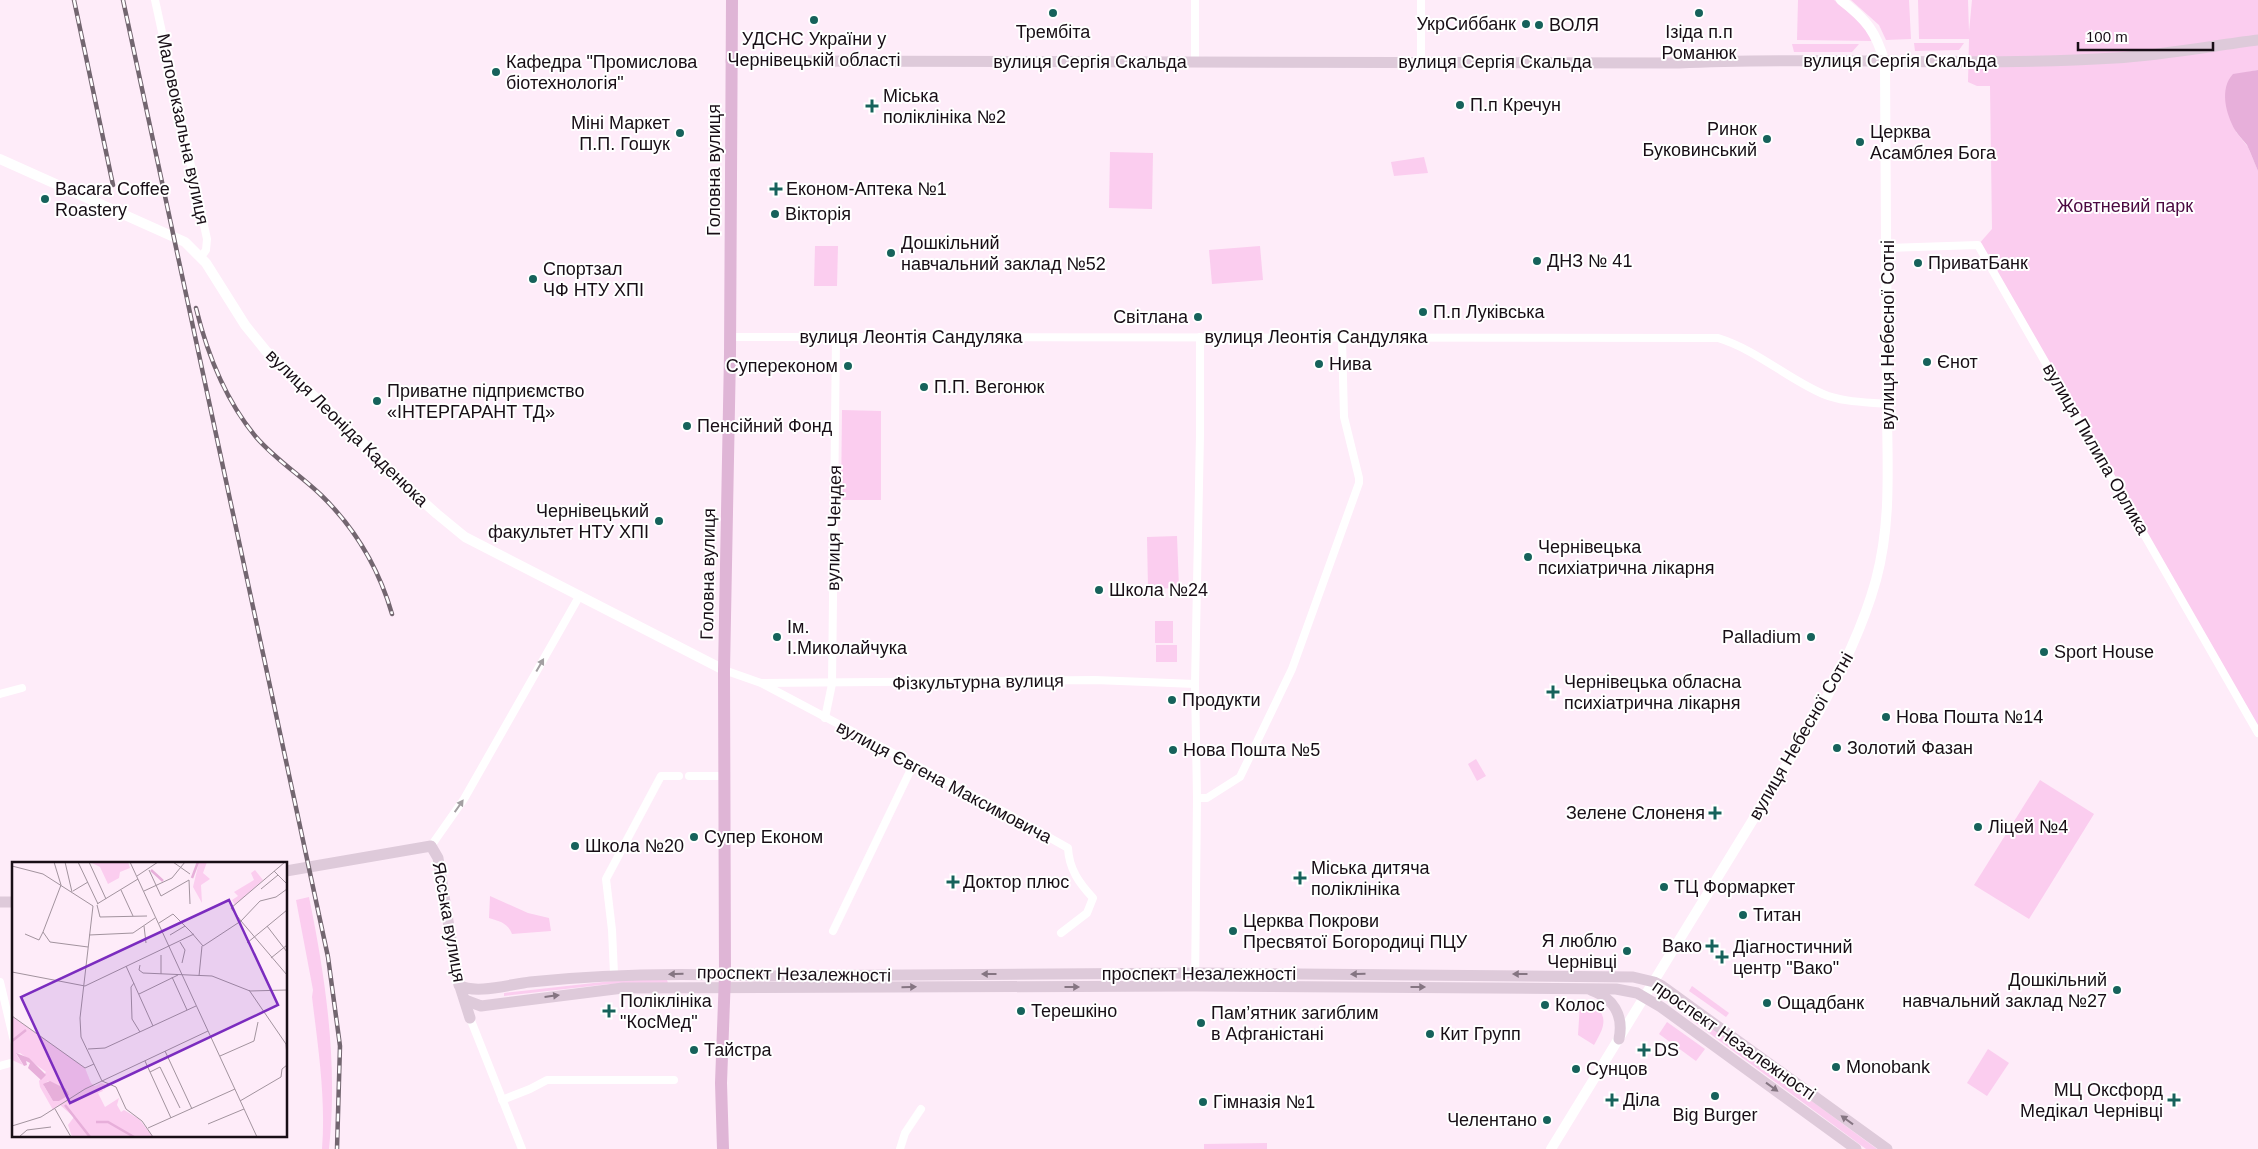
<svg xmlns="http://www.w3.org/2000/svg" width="2258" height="1149" viewBox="0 0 2258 1149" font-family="Helvetica,sans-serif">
<rect width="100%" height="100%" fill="#feecf9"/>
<g fill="#fbcdef">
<path d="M1798,0H1834L1868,28L1873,41L1797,40Z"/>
<path d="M1851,0H1909L1911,39L1886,40L1879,25Z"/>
<path d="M1918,0H1968L1969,32L1972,0H2258V70L2233,75L2236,132L2248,147L2258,171V736L1978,245L1992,229L1990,86H1977L1968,82L1969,39H1919Z"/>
<path d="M1914,43H1964L1959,50L1915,51Z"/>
<path d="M1792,44H1859L1852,52H1794Z"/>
<path d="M1110,152L1153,153L1152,209L1109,208Z"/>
<path d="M1424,157L1428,173L1394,176L1391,162Z"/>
<path d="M815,246H838L837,286H814Z"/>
<path d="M1260,246L1263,280L1212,284L1209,250Z"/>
<path d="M842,410L881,411V500H841Z"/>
<path d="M1177,536L1179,588L1148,589L1147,537Z"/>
<rect x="1155" y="621" width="18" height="22"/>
<rect x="1156" y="645" width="21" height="17"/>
<path d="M1476,759L1486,776L1477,781L1468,764Z"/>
<path d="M2040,780L2094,814L2029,919L1974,885Z"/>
<path d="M490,896L528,913L549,918L551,931L512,934C508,923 499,921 489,918Z"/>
<path d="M309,897C326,980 338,1064 329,1149H322C326,1098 318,1047 312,997L313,990L296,900Z"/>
<path d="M621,980H667L668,983L609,984L504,996V993Z"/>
<path d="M1692,986L1729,1013L1726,1017L1689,991Z"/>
<path d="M1661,994L1670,997L1877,1149H1866L1670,1004Z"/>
<path d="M1580,1004L1595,1006C1610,1018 1602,1031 1594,1045L1578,1035Z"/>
<path d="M1667,1022L1705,1049L1696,1061L1659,1034Z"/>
<path d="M1988,1049L2009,1063L1987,1096L1967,1083Z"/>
<path d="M1267,1143V1149H1204V1144Z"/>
</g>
<path fill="#e7afda" d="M2258,70V171C2254,162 2251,153 2247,145C2243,140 2238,135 2235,130C2226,114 2219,89 2233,74Z"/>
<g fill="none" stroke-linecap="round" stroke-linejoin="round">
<g stroke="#fff" stroke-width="8">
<path d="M155,0L207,239L206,250L201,257"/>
<path d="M1195,0V62"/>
<path d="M1421,61V0"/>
<path d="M1887,248L1978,245L2258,733"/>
<path d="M730,337L1718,338C1757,350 1786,378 1823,394C1842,402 1866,402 1887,404"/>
<path d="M724,670L761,683L1008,814L1068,848C1069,869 1079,883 1093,898L1087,913L1061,933"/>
<path d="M762,683L1095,680L1195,684"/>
<path d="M0,694L22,688"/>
<path d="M825,718L832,684L836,337"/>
<path d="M689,776H724"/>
<path d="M1197,798H1207L1240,777L1292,669L1359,483V478L1344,417L1342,338"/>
<path d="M431,846L464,799L580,595"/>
<path d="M833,931L913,765"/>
<path d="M614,974L612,930L606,879L661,776H679"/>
<path d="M0,982L14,1041"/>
<path d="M1195,986L1197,798L1195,684L1200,435V337"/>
<path d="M470,1018L522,1149"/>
<path d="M0,1066L14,1062"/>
<path d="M502,1100L530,1089L547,1080H674"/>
<path d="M900,1149L905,1133L921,1109"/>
</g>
<g stroke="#fff" stroke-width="10">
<path d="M0,159L185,242L206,263L245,325L266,351L361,441L392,474L437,514L465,537L724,670"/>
<path d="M1551,1149L1819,712C1842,669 1863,627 1876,580C1892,520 1887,464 1887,403C1886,290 1886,176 1885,63C1876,32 1867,20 1841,0"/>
</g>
<g stroke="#decada" stroke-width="11">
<path d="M731,61L1679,63C1824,56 1970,67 2115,58C2163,55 2211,46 2258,40"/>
<path d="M286,871L431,846L438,858L457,977L470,1018"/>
<path d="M0,902H14"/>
<path d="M459,985C475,995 511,984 530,982C605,974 679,973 755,976L1195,973L1633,977L1654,982L1662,986L1887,1149"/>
<path d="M1591,990C1613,998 1624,1015 1619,1039"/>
<path d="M465,1000L481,1006L623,988L1195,986L1616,989L1637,993L1661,1007L1856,1149"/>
</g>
<path stroke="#dfb5d6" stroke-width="12" d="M723,1149L721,1083L725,975L724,670L730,354L732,0"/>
<defs>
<g id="rail">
<path d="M74,0L113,185"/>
<path d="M123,0L328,957L340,1046L337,1149"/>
<path d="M196,308C207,353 226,401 256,437C275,459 300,475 321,495C355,528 379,569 392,614"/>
</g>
</defs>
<use href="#rail" stroke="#736670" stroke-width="4.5"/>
<use href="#rail" stroke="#fff" stroke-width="2.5" stroke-dasharray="8" stroke-linecap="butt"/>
</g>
<defs><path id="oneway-solid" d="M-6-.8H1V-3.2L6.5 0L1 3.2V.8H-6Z" transform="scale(1.25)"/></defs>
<g fill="#a39fa2">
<use href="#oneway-solid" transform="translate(540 665) rotate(-60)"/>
<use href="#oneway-solid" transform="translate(459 806) rotate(-55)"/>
</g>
<g fill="#857582">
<use href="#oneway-solid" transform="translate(676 974) rotate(179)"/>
<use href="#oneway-solid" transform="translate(989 974) rotate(-180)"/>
<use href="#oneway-solid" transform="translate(1358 974) rotate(179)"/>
<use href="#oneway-solid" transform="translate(1520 974) rotate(-180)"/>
<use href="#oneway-solid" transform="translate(909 987) rotate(-1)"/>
<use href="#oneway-solid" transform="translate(1072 987)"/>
<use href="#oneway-solid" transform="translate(1418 987)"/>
<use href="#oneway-solid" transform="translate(552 996) rotate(-7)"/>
<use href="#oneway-solid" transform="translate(1772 1087) rotate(36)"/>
<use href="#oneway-solid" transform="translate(1847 1120) rotate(-144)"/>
</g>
<g fill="#16625b" stroke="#fff" stroke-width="2">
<circle cx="1053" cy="13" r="5"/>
<circle cx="1699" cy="13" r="5"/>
<circle cx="814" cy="20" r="5"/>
<circle cx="1526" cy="24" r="5"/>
<circle cx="1539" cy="25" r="5"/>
<circle cx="496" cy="72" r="5"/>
<circle cx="1460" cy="105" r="5"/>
<path d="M869.5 98.5h5v5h5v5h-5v5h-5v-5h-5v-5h5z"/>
<circle cx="680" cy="133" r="5"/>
<circle cx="1767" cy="139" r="5"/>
<circle cx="1860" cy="142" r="5"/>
<path d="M773.5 181.5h5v5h5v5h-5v5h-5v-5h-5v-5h5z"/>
<circle cx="45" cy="199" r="5"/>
<circle cx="775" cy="214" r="5"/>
<circle cx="891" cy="253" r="5"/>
<circle cx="1537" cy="261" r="5"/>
<circle cx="1918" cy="263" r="5"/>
<circle cx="533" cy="279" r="5"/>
<circle cx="1423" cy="312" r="5"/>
<circle cx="1198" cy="317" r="5"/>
<circle cx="1927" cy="362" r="5"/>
<circle cx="1319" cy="364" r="5"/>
<circle cx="848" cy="366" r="5"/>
<circle cx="924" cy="387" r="5"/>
<circle cx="377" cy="401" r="5"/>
<circle cx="687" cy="426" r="5"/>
<circle cx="659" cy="521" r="5"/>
<circle cx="1528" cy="557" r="5"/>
<circle cx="1099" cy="590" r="5"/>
<circle cx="777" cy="637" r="5"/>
<circle cx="1811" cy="637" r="5"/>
<circle cx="2044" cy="652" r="5"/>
<path d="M1550.5 684.5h5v5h5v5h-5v5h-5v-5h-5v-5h5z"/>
<circle cx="1172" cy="700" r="5"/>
<circle cx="1886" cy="717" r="5"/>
<circle cx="1837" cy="748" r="5"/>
<circle cx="1173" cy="750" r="5"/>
<path d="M1712.5 805.5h5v5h5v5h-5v5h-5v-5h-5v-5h5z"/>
<circle cx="1978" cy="827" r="5"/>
<circle cx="694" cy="837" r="5"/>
<circle cx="575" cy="846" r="5"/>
<path d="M1297.5 870.5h5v5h5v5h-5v5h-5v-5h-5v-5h5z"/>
<path d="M950.5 874.5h5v5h5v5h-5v5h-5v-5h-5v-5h5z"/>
<circle cx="1664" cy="887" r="5"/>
<circle cx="1743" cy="915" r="5"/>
<circle cx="1233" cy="931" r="5"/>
<path d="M1709.5 938.5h5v5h5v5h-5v5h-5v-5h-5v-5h5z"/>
<circle cx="1627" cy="951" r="5"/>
<path d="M1719.5 949.5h5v5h5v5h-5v5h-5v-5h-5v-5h5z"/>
<circle cx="2117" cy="990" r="5"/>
<circle cx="1767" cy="1003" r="5"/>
<circle cx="1545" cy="1005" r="5"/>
<path d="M606.5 1003.5h5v5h5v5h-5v5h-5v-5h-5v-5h5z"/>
<circle cx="1021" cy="1011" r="5"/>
<circle cx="1201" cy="1023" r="5"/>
<circle cx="1430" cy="1034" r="5"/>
<circle cx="694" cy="1050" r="5"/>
<path d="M1641.5 1042.5h5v5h5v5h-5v5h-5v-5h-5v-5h5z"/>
<circle cx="1836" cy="1067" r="5"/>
<circle cx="1576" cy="1069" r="5"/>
<circle cx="1715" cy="1096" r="5"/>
<path d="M1609.5 1092.5h5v5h5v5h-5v5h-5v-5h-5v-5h5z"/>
<path d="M2171.5 1092.5h5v5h5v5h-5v5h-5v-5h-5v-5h5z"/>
<circle cx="1203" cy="1102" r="5"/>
<circle cx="1547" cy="1120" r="5"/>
</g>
<g text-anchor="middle" stroke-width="4" stroke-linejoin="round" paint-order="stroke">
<g font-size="18" fill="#180e16" stroke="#fff" text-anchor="start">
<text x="1516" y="30" text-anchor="end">УкрСиббанк</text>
<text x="1549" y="31">ВОЛЯ</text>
<text x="1053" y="38" text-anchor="middle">Трембіта</text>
<text x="1699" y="38" text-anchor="middle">Ізіда п.п<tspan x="1699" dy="21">Романюк</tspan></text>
<text x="814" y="45" text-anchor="middle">УДСНС України у<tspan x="814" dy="21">Чернівецькій області</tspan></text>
<text x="506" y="68">Кафедра "Промислова<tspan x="506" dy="21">біотехнологія"</tspan></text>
<text x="883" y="102">Міська<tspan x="883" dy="21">поліклініка №2</tspan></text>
<text x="1470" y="111">П.п Кречун</text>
<text x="670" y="129" text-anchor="end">Міні Маркет<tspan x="670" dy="21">П.П. Гошук</tspan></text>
<text x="1757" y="135" text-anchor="end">Ринок<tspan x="1757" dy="21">Буковинський</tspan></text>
<text x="1870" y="138">Церква<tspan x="1870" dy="21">Асамблея Бога</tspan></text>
<text x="55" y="195">Bacara Coffee<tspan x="55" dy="21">Roastery</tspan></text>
<text x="786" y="195">Економ-Аптека №1</text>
<text x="785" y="220">Вікторія</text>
<text x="901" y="249">Дошкільний<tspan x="901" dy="21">навчальний заклад №52</tspan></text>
<text x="1547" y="267">ДНЗ № 41</text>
<text x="1928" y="269">ПриватБанк</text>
<text x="543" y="275">Спортзал<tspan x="543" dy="21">ЧФ НТУ ХПІ</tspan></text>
<text x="1433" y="318">П.п Луківська</text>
<text x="1188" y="323" text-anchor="end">Світлана</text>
<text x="1937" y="368">Єнот</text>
<text x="1329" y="370">Нива</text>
<text x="838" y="372" text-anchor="end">Супереконом</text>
<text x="934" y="393">П.П. Вегонюк</text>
<text x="387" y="397">Приватне підприємство<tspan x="387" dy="21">«ІНТЕРГАРАНТ ТД»</tspan></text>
<text x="697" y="432">Пенсійний Фонд</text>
<text x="649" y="517" text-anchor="end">Чернівецький<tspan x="649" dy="21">факультет НТУ ХПІ</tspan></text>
<text x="1538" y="553">Чернівецька<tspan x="1538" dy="21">психіатрична лікарня</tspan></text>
<text x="1109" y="596">Школа №24</text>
<text x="787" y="633">Ім.<tspan x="787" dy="21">І.Миколайчука</tspan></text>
<text x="1801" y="643" text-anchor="end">Palladium</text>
<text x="2054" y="658">Sport House</text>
<text x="1564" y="688">Чернівецька обласна<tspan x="1564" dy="21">психіатрична лікарня</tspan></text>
<text x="1182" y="706">Продукти</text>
<text x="1896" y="723">Нова Пошта №14</text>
<text x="1847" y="754">Золотий Фазан</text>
<text x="1183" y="756">Нова Пошта №5</text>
<text x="1705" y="819" text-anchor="end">Зелене Слоненя</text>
<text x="1988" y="833">Ліцей №4</text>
<text x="704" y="843">Супер Економ</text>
<text x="585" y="852">Школа №20</text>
<text x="1311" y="874">Міська дитяча<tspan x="1311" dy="21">поліклініка</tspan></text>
<text x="963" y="888">Доктор плюс</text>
<text x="1674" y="893">ТЦ Формаркет</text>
<text x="1753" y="921">Титан</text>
<text x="1243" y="927">Церква Покрови<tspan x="1243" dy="21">Пресвятої Богородиці ПЦУ</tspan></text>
<text x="1617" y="947" text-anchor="end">Я люблю<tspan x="1617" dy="21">Чернівці</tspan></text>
<text x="1702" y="952" text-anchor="end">Вако</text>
<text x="1733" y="953">Діагностичний<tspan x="1733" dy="21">центр "Вако"</tspan></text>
<text x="2107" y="986" text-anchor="end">Дошкільний<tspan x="2107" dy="21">навчальний заклад №27</tspan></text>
<text x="620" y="1007">Поліклініка<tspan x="620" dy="21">"КосМед"</tspan></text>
<text x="1777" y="1009">Ощадбанк</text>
<text x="1555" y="1011">Колос</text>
<text x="1031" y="1017">Терешкіно</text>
<text x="1211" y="1019">Пам’ятник загиблим<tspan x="1211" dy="21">в Афганістані</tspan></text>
<text x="1440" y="1040">Кит Групп</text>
<text x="704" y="1056">Тайстра</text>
<text x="1654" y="1056">DS</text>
<text x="1846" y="1073">Monobank</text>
<text x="1586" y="1075">Сунцов</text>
<text x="2163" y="1096" text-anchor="end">МЦ Оксфорд<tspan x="2163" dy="21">Медікал Чернівці</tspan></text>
<text x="1623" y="1106">Діла</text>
<text x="1213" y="1108">Гімназія №1</text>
<text x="1715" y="1121" text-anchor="middle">Big Burger</text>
<text x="1537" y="1126" text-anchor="end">Челентано</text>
</g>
<g font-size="18" fill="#180e16" stroke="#fff">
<text x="1900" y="67">вулиця Сергія Скальда</text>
<text x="1090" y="68">вулиця Сергія Скальда</text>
<text x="1495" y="68">вулиця Сергія Скальда</text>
<text transform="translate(183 129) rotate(78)" y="6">Маловокзальна вулиця</text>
<text transform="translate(714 170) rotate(-90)" y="6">Головна вулиця</text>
<text transform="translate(1888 335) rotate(-90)" y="6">вулиця Небесної Сотні</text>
<text x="911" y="343">вулиця Леонтія Сандуляка</text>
<text x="1316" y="343">вулиця Леонтія Сандуляка</text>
<text transform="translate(347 428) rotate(44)" y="6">вулиця Леоніда Каденюка</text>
<text transform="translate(2096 449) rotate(60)" y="6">вулиця Пилипа Орлика</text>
<text transform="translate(834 528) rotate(-89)" y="6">вулиця Чендея</text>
<text transform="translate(708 574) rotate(-89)" y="6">Головна вулиця</text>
<text transform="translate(978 682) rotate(-1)" y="6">Фізкультурна вулиця</text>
<text transform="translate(1801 736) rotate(-60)" y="6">вулиця Небесної Сотні</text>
<text transform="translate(944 782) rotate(28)" y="6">вулиця Євгена Максимовича</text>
<text transform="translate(449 922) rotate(80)" y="6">Ясська вулиця</text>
<text transform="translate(794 974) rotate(1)" y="6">проспект Незалежності</text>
<text x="1199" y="980">проспект Незалежності</text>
<text transform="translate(1734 1040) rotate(35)" y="6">проспект Незалежності</text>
</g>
<g font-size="18" fill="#4b0941" stroke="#fff">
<text x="2125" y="212">Жовтневий парк</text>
</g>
</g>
<g transform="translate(12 862)">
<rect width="275" height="275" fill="#feecf9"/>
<path d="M78,0H116L118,6L108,10L107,16L96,22L88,5ZM187,0H195L191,11L198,17L189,23L190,41L181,25ZM243,8L251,18L223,43L220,38L226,34L222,30L242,18L239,11ZM0,154L73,206L79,221L83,224L89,221L96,223L92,228L88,222L91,229L86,231L93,245L107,236L105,243L109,250L112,248L127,257L141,275H60L56,263L62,255L48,243L41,248L28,225L27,219L34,210L8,191L4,192L11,203L0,198ZM36,219L56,228L47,239H41L32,224Z" fill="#fbcdef" fill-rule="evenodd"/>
<path d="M4,191L17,196L34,213L29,218L16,206L18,201L14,199L15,203L12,204ZM38,219L54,227L57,233L47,239H41L31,222Z" fill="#e7afda"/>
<path fill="none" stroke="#e7afda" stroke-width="2.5" d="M139,8L151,19M180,16L186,0M0,179L14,168M53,243L78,275M84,260H96L122,275"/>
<path fill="none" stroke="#a2939e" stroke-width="1" d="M53,0L60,30M66,0L86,42M77,0L94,37M118,0L245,275M161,0L178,12M0,4L31,12L81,44M137,8L149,34L177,18L178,42M262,9L275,22M125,14L146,0M249,27L266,13M109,28L121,54M61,29L76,20M132,29L160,16L173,0M85,42L126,17M85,43L88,55L135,54M81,44L68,156L69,175L90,219L104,225L114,247L130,259L141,275M229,59L219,46L273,0M229,59L275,113M147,61L161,52L179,70M132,64L134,81M255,64L275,90M31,70L38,80L76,85M179,70L191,84L229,59L248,39L264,35L275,27M13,72L27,78L31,70L49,23L42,0M77,73L121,71L143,56M158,73L173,64M168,80L173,88L170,101M235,81L275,48M259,96L275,83M128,103L127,108L131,111L200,114L238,129L275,128M114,104L141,164M0,110L73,124L182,72M149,112V93M187,114L190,84M160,115L175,148M122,121L119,125L120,157L128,170M237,128L274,182L275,194M127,132L166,113M0,154L73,206L82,202M76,187L93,186L184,144M153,189L180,247M208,194L242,179L246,160M133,199L159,256M138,210L148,205L168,246M228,239L269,215L270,207L275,203M43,247L59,275M196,262L232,247M0,264L29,255L73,227L196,169M136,266L223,227M7,275L15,268L39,265"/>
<path fill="#7b2cbf" fill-opacity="0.15" stroke="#7b2cbf" stroke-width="2.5" d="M217,38L266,143L58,241L9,135Z"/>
<rect width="275" height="275" fill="none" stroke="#180e16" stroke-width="2.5"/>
</g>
<path d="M2078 42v8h135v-8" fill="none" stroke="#180e16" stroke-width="2.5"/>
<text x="2086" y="42" font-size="15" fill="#180e16" stroke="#ffffff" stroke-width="4" paint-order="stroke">100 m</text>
</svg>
